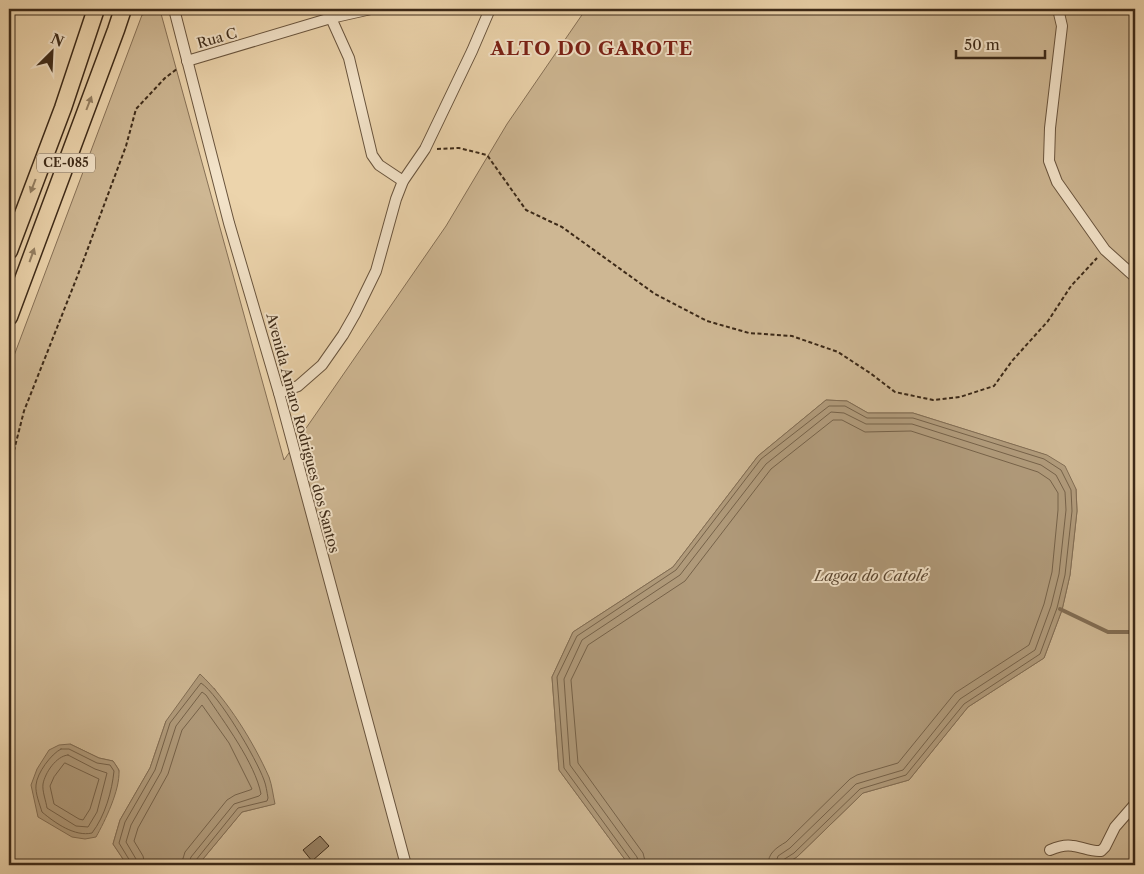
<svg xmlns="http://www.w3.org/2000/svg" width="1144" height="874" viewBox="0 0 1144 874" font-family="'Libre Caslon Text',serif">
<rect width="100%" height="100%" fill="#ecd4ac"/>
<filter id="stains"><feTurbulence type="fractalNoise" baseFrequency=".004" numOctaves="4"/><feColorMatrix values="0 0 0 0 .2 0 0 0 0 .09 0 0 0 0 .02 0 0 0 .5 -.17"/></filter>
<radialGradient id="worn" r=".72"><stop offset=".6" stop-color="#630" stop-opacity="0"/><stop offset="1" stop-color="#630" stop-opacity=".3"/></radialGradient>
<path fill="#ceb793" stroke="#867056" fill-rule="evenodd" d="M586,9H1135V865H783L797,857L863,793L909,780L968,707L1044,658L1062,610L1070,575L1077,511L1076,489L1046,455L913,413H868L847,401L826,400L758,456L673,567L573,632L552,677L559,770L629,865H198L242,812L274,804L269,778L245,734L214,688L166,721L150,768L120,820L113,844L127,865H9V369L142,15L160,10L284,460L446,226L507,124ZM70,744L99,758L113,761L119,770L117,783Z"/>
<g fill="#b09a7a" stroke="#826d53">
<path d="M826,400L847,401L868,413H913L1047,455L1065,466L1076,489L1077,511L1070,575L1062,610L1044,658L968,707L909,780L863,793L797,857L783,865H629L559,770L552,677L573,632L673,567L758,456Z"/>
<path d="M200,674C227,699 254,743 269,777C272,785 273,795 275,804L242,812L198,865H127L113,844L120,820L150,768L166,721Z"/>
<path d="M70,744L99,758L113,761C115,764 118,768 119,771C120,790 105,821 96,837L85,839L72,837L38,817L31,785L37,769L49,750L59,745Z"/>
</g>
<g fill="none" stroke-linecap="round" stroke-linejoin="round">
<g stroke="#766249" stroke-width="1">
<path d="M61,749H69L97,763L110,765L114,771C112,791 105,816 92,833C75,837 55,823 42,812C40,805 35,793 36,785C37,773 51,754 61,749Z"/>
<path d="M68,755L95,769L107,773L97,812L88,827L76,826L47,808C46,801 42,791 43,784C45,773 56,756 68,755Z"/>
<path d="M65,763L99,779L90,809L83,820L79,819L54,804L50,786L54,777Z"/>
<path d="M131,865L130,861L119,843L125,822L155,770L170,723L201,683C219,695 256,758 264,780C266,785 267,792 268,798L267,801L238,808L196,860L195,865"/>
<path d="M137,865L136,859L126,842L131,825L161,772L176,726L202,692L206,695C224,722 255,763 261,794L259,796L234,804L191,857L188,865"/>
<path d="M145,865L143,856L134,841L138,828L168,774L182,730L202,705L229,743L252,789L250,790L235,795L227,800L185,852L181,865"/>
<path d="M632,865L631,860L564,768L557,677L577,636L676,570L761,459L829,406H845L867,418H913L1044,459L1061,470L1071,490L1072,511L1065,575L1057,608L1040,654L964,704L906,775L860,789L794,853L783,860L782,865"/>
<path d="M639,865L637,857L570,765L564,679L582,640L680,575L766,464L831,412L844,413L866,424H912L1041,465L1056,475L1065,492L1066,510L1059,574L1051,606L1035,650L960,699L903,770L856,784L790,848L778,856L775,865"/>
<path d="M646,865L643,853L578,763L571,680L588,645L685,581L771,469L833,420H842L865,432L911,431L1038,472L1050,480L1058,493V510L1052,572L1044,604L1029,645L955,693L898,763L857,775L850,779L786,842C776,848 768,853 768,865"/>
</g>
<path stroke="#826d53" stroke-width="4" d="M1060,609L1108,632H1135"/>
</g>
<path fill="#988265" stroke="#3d2a18" d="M320,836L329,846L312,861L303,850Z"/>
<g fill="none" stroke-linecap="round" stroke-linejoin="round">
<defs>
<g id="minor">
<path d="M174,9L229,223L279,393L406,865"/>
<path d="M330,9L331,18L349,58L372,155L379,165L403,181"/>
<path d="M1058,9L1062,26L1050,128L1049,161L1057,182L1105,250L1135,277"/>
<path d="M187,61L331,18L371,9"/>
<path d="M279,393L298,386L322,365L343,335L355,314L376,271L396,199L403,181L425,149L472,51L490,9"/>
<path d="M1050,850C1057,847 1065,844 1073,846C1083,847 1091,852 1101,851L1105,847L1115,827L1135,804"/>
</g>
<g id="trunk">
<path d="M9,251L63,108L96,9"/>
<path d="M9,317L116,30L123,9"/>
</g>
</defs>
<use href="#minor" stroke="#69543d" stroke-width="12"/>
<use href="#trunk" stroke="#3d2a18" stroke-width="19"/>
<g stroke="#3d2a18" stroke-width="2" stroke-dasharray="4 2.5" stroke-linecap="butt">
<path d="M1128,9L1135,14"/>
<path d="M437,149L459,148L487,155L526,210L562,227L655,294L707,321L749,333L792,336L838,352L870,373L895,392L933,400L960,397L994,386L1012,361L1048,321L1071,286L1097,258"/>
<path d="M9,470L24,411L81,267L126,146L136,109L165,78L177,69"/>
</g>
<use href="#minor" stroke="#f3e3c9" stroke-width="10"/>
<use href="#trunk" stroke="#ecd4ac" stroke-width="16"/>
</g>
<defs><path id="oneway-solid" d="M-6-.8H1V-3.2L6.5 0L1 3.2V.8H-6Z" transform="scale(1.25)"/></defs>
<g fill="#947f62">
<use href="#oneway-solid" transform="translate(89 103) rotate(-69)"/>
<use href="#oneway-solid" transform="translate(33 186) rotate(111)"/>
<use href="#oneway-solid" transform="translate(32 255) rotate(-70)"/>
</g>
<g text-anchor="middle" stroke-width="4" stroke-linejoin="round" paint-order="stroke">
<rect fill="#f3e3c9" stroke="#74624d" stroke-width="1" x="37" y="153.5" width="58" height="19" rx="4"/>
<g font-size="12" font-weight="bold" fill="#3d2a18">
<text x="66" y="167">CE-085</text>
</g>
<g font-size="14" fill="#3d2a18" stroke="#f3e3c9">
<text transform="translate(217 38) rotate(-16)" y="5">Rua C</text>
<text transform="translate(303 433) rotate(75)" y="5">Avenida Amaro Rodrigues dos Santos</text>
</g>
<g font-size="15" font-style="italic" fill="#5a4630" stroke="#f3e3c9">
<text x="871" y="581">Lagoa do Catolé</text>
</g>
<g font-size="19" font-weight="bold" letter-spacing="1" fill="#7a1f14" stroke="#f3e3c9">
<text x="592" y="55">ALTO DO GAROTE</text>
</g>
</g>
<rect width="1144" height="874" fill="none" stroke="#ecd4ac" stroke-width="30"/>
<rect x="10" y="10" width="1124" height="854" fill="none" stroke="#3d2a18" stroke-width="2.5"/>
<rect x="15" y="15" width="1114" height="844" fill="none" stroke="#3d2a18"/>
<g transform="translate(52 52) rotate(24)" stroke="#f3e3c9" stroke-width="4" paint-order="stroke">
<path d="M0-4L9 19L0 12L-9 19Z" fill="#3d2a18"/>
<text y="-8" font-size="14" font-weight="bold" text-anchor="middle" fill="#3d2a18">N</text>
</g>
<path d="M956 50v8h89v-8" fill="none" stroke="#3d2a18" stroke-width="2.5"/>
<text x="964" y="50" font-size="15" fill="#3d2a18" stroke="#f3e3c9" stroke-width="4" paint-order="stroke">50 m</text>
<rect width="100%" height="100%" filter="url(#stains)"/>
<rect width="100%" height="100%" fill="url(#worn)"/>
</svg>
